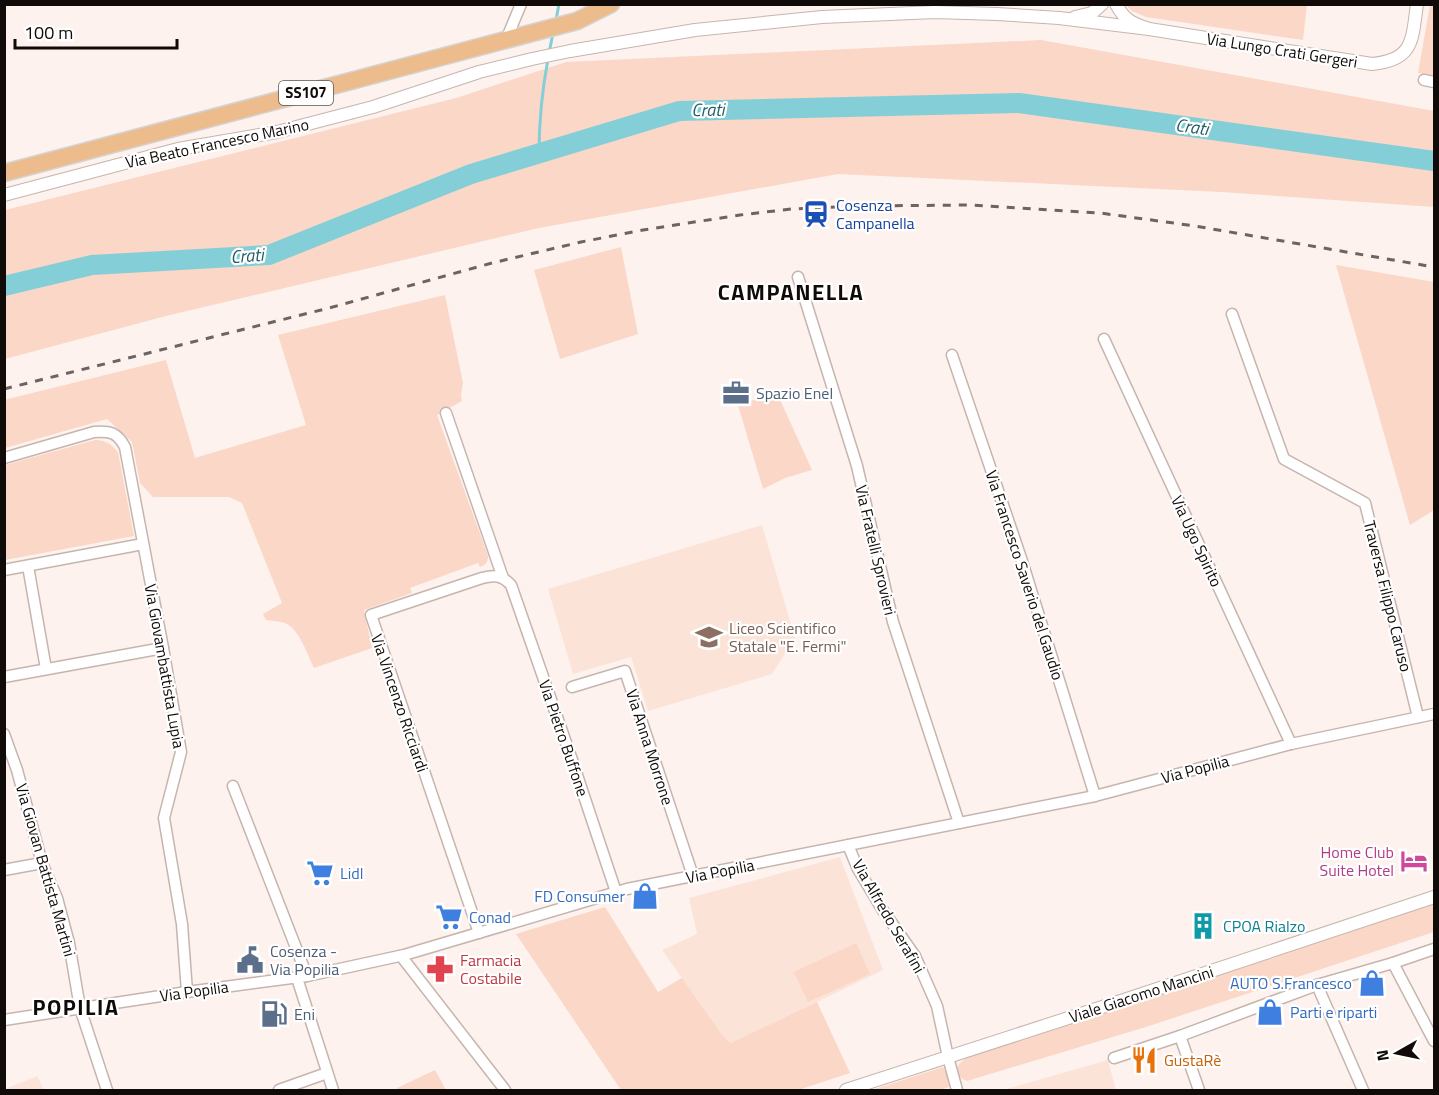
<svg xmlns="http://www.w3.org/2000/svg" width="1439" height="1095" viewBox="0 0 1439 1095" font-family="'Titillium Web',sans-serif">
<rect width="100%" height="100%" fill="#fdf2ee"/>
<g fill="#fce3d8">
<path d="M762,525L795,638L772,674L648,711L631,657L573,674L548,589Z"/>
<path d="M840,857L883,970L732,1043L723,1036L662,950L697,934L689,898Z"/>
<path d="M1108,1060L1116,1090H1003Z"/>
<path d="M37,1076L44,1090H5V1089Z"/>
</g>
<g fill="#fad7c7">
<path d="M1126,5H1307L1303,40L1146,17L1132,11Z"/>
<path d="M1430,5H1434V76L1418,73Z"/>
<path d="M1041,40L1434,111V207L1221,192L838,174L539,228L166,316L5,359V210L456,98L566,62Z"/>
<path d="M621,247L638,334L560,359L534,270Z"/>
<path d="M1336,265L1434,282V510L1410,525Z"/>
<path d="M445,295L463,383L461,395L462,401L437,415L488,556C488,562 486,565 480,567L478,563L410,588L412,593L364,610L372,648L314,668C308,656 299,628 285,623C279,621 272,621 266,620L263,614L282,603L242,503L229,497H153L140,483L132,442L107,419L5,448L4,400L166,360L195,458L306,425L278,335Z"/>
<path d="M777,393L812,470L785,478L763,489L738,405Z"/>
<path d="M95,440C106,440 111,444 118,452L134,536L5,560V465Z"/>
<path d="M1434,902V932L1149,1026L967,1081C960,1079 958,1074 957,1067L960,1063L972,1054Z"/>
<path d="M605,907L658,992L682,978L723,1036L731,1043L817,1002L850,1073L798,1090H621L516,934Z"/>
<path d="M856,943L870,974L808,1002L794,972Z"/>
<path d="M943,1067L948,1077L949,1087L940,1090H872Z"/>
<path d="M435,1070L446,1090H399L397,1088Z"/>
</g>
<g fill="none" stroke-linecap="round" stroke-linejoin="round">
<g stroke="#84ced7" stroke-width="3">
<path d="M556,20L559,4"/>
<path d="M549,53L553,33"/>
<path d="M539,153C539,121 542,91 548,59"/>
</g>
<path stroke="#84ced7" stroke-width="20" d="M4,286L92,265L269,255L471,174L679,111L1019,103L1434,161"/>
<defs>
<g id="minor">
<path d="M506,40L521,4"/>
<path d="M1424,80L1434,82"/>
<path d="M798,277L857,466L893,622L959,823"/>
<path d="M1232,314L1284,459L1365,503L1418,717"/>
<path d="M1104,339L1291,744"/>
<path d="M952,355L1021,558L1095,796"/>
<path d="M446,413L503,578"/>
<path d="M4,458L94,432C110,431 117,432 125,447L163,648L181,752L164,818L182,924L187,992"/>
<path d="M28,566L46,669"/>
<path d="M4,570L143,544"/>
<path d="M4,677L163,648"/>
<path d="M572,687L625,671L693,876"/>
<path d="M4,734L17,770L42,863L57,898L69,943L80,1008L107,1090"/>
<path d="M233,786L307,976"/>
<path d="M848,845L858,869L882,909L915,956L937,1006L948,1057L957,1090"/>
<path d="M4,870L42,863"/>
<path d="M479,933L371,615L482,578C494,575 502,575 511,585L572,760L616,892"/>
<path d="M401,956L505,1090"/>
<path d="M1393,963L1434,1041"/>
<path d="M297,978L333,1090"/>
<path d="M1317,985L1363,1090"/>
<path d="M4,1020L187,992L307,976L404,955L627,889L1095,796L1291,744L1434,714"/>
<path d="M1180,1036L1199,1090"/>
<path d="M1114,1058L1180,1036L1317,985L1393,963L1434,949"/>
<path d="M279,1090L327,1073"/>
</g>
<g id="tertiary">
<path d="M1116,4C1125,21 1132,23 1149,29L1372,64C1414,60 1412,40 1417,4"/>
<path d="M1075,17L1092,13L1102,4"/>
<path d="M4,195L178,149L277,132L373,107L479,72L532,59L570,51L695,30L822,17L935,12L997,14L1059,18L1149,29"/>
<path d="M846,1090L1127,999L1434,897"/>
</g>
<path id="primary" d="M4,173L577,21L611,4"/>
</defs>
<use href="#minor" stroke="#c6b5ae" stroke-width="13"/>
<use href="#tertiary" stroke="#c6b5ae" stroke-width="14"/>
<use href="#primary" stroke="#d4d3d3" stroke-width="19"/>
<use href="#minor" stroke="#fff" stroke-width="10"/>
<use href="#tertiary" stroke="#fff" stroke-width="12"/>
<use href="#primary" stroke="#edbc8c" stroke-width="16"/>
<path stroke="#6b6461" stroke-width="3" stroke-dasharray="8 8" stroke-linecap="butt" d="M4,389L329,308L492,263L581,242L643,230L740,215L791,209L855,206L970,205L1100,213L1195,226L1434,267"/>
</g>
<defs>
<symbol id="station-bare" viewBox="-9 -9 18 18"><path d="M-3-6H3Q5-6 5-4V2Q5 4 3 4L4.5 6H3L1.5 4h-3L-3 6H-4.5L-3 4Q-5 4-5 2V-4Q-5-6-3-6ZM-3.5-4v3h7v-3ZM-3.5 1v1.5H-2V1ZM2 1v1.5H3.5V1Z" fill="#1a4fb4" stroke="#fff" stroke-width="2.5" paint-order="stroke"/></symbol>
<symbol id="office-bare" viewBox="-9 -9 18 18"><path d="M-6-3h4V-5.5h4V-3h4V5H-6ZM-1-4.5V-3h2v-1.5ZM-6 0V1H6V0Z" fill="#5c6f8a" stroke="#fff" stroke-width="2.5" paint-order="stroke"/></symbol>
<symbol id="university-bare" viewBox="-9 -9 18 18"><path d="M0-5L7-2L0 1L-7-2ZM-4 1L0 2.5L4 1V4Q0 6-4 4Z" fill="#8d6e63" stroke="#fff" stroke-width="2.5" paint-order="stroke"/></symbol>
<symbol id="hotel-bare" viewBox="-9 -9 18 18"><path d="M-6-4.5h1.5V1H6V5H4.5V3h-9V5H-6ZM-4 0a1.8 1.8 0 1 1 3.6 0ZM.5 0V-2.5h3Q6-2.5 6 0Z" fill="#d1479c" stroke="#fff" stroke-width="2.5" paint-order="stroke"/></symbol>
<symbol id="supermarket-bare" viewBox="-9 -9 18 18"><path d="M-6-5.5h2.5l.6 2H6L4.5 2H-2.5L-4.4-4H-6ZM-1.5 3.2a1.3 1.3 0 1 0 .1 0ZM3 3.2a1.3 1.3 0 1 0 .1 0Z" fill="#3f7fe0" stroke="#fff" stroke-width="2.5" paint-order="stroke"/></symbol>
<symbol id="shop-bare" viewBox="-9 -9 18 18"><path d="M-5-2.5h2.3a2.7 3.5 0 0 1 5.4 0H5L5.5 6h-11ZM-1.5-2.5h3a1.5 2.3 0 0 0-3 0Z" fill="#3f7fe0" stroke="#fff" stroke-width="2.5" paint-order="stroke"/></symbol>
<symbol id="building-bare" viewBox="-9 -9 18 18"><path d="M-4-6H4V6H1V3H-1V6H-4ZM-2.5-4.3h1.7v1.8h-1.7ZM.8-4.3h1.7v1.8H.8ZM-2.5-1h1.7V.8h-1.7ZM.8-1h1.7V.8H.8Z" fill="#0f9aa8" stroke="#fff" stroke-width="2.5" paint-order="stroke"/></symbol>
<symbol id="civic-bare" viewBox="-9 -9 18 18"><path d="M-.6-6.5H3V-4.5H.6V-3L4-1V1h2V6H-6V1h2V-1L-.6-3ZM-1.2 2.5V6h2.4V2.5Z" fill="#5c6f8a" stroke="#fff" stroke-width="2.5" paint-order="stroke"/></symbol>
<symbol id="pharmacy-bare" viewBox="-9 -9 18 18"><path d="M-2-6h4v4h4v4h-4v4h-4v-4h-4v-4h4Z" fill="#e0444e" stroke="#fff" stroke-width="2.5" paint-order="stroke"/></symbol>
<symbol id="fuel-bare" viewBox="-9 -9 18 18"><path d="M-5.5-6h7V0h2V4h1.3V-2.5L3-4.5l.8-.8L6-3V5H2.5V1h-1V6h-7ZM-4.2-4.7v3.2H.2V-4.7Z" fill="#5c6f8a" stroke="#fff" stroke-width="2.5" paint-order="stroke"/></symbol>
<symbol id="restaurant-bare" viewBox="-9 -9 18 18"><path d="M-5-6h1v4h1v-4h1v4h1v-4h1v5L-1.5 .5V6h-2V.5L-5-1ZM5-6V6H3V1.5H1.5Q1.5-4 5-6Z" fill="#e8710a" stroke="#fff" stroke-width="2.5" paint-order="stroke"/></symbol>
</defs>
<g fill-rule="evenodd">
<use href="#station-bare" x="797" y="195" width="38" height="38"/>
<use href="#office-bare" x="717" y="374" width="38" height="38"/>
<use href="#university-bare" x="690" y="618" width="38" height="38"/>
<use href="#hotel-bare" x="1395" y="842" width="38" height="38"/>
<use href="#supermarket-bare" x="301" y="854" width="38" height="38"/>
<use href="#shop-bare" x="626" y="877" width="38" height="38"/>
<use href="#supermarket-bare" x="430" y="898" width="38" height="38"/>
<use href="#building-bare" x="1184" y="907" width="38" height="38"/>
<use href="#civic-bare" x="231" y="941" width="38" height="38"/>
<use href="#pharmacy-bare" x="421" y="950" width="38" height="38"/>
<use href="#shop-bare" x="1353" y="964" width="38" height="38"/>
<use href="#shop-bare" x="1251" y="993" width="38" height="38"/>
<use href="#fuel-bare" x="255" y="995" width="38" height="38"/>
<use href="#restaurant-bare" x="1125" y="1041" width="38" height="38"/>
</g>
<g text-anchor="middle" stroke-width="4.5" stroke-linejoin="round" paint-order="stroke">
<rect fill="#fff" stroke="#585452" stroke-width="1.5" x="279" y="81" width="54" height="24" rx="4.5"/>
<g font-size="15" font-weight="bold" fill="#100a08">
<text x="306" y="98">SS107</text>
</g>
<g font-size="16" fill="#100a08" stroke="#fff">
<text transform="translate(1282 50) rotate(9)" y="6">Via Lungo Crati Gergeri</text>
<text transform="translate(217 143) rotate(-12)" y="6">Via Beato Francesco Marino</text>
<text transform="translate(1197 541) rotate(65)" y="6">Via Ugo Spirito</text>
<text transform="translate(876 550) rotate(77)" y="6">Via Fratelli Sprovieri</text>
<text transform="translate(1025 575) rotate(72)" y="6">Via Francesco Saverio del Gaudio</text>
<text transform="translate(1388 596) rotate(76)" y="6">Traversa Filippo Caruso</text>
<text transform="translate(165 666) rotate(80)" y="6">Via Giovambattista Lupia</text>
<text transform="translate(400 703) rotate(71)" y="6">Via Vincenzo Ricciardi</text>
<text transform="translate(564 738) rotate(71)" y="6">Via Pietro Buffone</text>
<text transform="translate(650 747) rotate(72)" y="6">Via Anna Morrone</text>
<text transform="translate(1195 769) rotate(-15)" y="6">Via Popilia</text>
<text transform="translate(46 870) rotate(74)" y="6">Via Giovan Battista Martini</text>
<text transform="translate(720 871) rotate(-11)" y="6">Via Popilia</text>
<text transform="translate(889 916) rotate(60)" y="6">Via Alfredo Serafini</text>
<text transform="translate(194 991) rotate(-8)" y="6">Via Popilia</text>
<text transform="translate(1141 994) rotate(-18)" y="6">Viale Giacomo Mancini</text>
</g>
<g font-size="16" fill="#164399" stroke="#fff" text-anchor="start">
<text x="836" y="211">Cosenza<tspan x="836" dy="18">Campanella</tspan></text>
</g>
<g font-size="16" fill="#4e5e75" stroke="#fff" text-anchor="start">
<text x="756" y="399">Spazio Enel</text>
<text x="270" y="957">Cosenza -<tspan x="270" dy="18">Via Popilia</tspan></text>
<text x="294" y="1020">Eni</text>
</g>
<g font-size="16" fill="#785e54" stroke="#fff" text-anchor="start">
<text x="729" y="634">Liceo Scientifico<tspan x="729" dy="18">Statale "E. Fermi"</tspan></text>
</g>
<g font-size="16" fill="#b23c85" stroke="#fff" text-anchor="end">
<text x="1394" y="858">Home Club<tspan x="1394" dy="18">Suite Hotel</tspan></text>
</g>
<g font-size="16" fill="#366cbe" stroke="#fff" text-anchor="start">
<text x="340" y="879">Lidl</text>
<text x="625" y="902" text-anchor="end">FD Consumer</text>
<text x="469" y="923">Conad</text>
<text x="1352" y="989" text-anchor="end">AUTO S.Francesco</text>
<text x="1290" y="1018">Parti e riparti</text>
</g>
<g font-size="16" fill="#0d838f" stroke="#fff" text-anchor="start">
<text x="1223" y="932">CPOA Rialzo</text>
</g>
<g font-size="16" fill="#be3a42" stroke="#fff" text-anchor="start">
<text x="460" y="966">Farmacia<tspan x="460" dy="18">Costabile</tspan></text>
</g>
<g font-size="16" fill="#c56008" stroke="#fff" text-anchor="start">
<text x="1164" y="1066">GustaRè</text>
</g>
<g font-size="18" font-style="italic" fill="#215f65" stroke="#fff">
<text transform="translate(708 110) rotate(-1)" y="6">Crati</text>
<text transform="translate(1192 127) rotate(8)" y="6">Crati</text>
<text transform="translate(247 256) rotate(-4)" y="6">Crati</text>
</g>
<g font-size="22" font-weight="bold" letter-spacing="1.5" fill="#100a08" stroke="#fff">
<text x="791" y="300">CAMPANELLA</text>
<text x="76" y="1015">POPILIA</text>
</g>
</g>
<rect width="1439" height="1095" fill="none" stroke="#100a08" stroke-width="12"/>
<g transform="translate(1397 1053) rotate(261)" stroke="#ffffff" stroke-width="4.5" paint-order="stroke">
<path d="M0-4.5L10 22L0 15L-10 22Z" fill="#100a08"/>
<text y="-9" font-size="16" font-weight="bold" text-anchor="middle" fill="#100a08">N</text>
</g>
<path d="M15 39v9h162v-9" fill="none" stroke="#100a08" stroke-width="3"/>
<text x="24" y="39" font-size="18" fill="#100a08" stroke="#ffffff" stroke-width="4.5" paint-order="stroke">100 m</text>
</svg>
